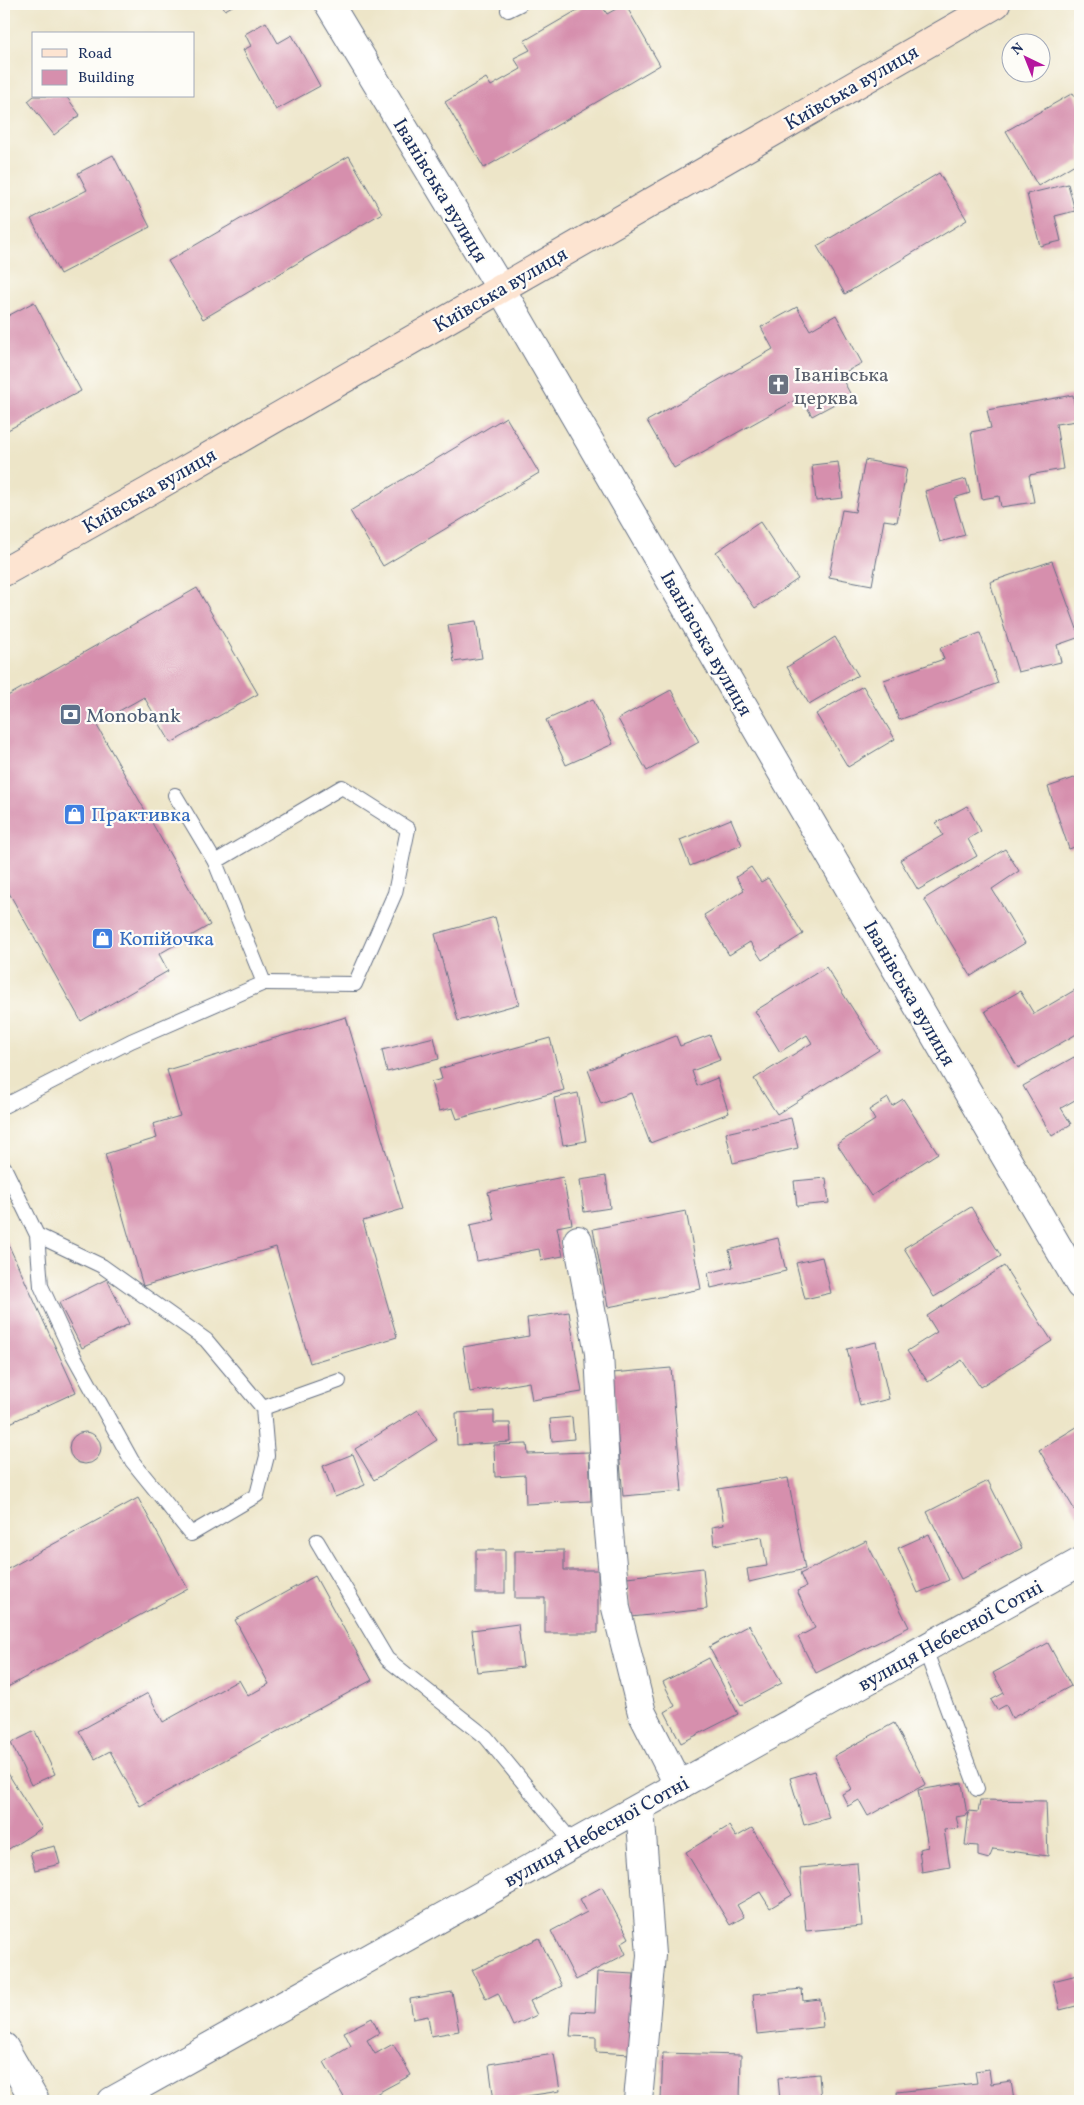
<svg xmlns="http://www.w3.org/2000/svg" width="1084" height="2105" viewBox="0 0 1084 2105" font-family="Vollkorn,serif">
<rect width="100%" height="100%" fill="#fdfcf7"/>
<filter id="ink" filterUnits="userSpaceOnUse"><feTurbulence type="fractalNoise" baseFrequency=".02" numOctaves="2"/><feDisplacementMap in="SourceGraphic" scale="10" xChannelSelector="R" yChannelSelector="G"/><feConvolveMatrix kernelMatrix="1 2 1 2 8 2 1 2 1" color-interpolation-filters="sRGB"/></filter>
<filter id="wash" filterUnits="userSpaceOnUse"><feTurbulence type="fractalNoise" baseFrequency=".0096" numOctaves="4" result="noise"/><feDisplacementMap in="SourceGraphic" scale="20" xChannelSelector="R" yChannelSelector="G"/><feGaussianBlur stdDeviation="1.12" result="paint"/><feColorMatrix in="noise" values="0 0 0 0 0 0 0 0 0 0 0 0 0 0 0 0 0 1.4 0 .05"/><feComposite in="paint" operator="in"/></filter>
<g filter="url(#wash)">
<rect width="100%" height="100%" fill="#ede5c8"/>
<g id="blocks">
<g fill="#d68fad">
<path d="M222,4H236L225,10Z"/>
<path d="M588,4H601L607,14L625,4L660,65L484,168L445,102L486,78L491,86L521,69L514,58L530,50L524,41Z"/>
<path d="M266,22L278,43L292,35L320,86L276,110L243,50L251,46L245,34Z"/>
<path d="M1073,93L1080,105V161L1038,186L1006,131Z"/>
<path d="M34,96H66L80,115L54,135L28,101Z"/>
<path d="M113,155L150,227L60,274L31,219L87,190L78,173Z"/>
<path d="M349,156L382,213L203,319L168,261Z"/>
<path d="M939,173L967,220L845,294L817,246Z"/>
<path d="M1068,184L1075,211L1055,216L1061,241L1040,246L1027,194Z"/>
<path d="M34,302L81,391L4,432V318Z"/>
<path d="M797,307L810,330L836,315L862,363L840,375L851,395L812,416L801,397L674,468L647,421L773,349L761,327Z"/>
<path d="M1073,395L1077,421L1056,424L1063,469L1029,475L1034,502L1001,507L999,496L982,499L971,432L991,428L987,410Z"/>
<path d="M506,417L539,473L383,566L350,511Z"/>
<path d="M865,460L907,468L897,522L884,520L872,585L829,577L842,510L855,512Z"/>
<path d="M838,462L843,498L816,501L812,465Z"/>
<path d="M966,479L970,493L954,498L965,535L940,542L925,491Z"/>
<path d="M760,522L798,579L755,608L716,552Z"/>
<path d="M1052,561L1080,637L1057,645L1061,662L1018,672L990,582Z"/>
<path d="M197,588L258,694L171,743L144,697L96,724L210,925L159,954L168,971L81,1021L4,884V698Z"/>
<path d="M476,621L482,658L454,662L448,625Z"/>
<path d="M980,633L998,683L899,720L884,680L944,659L940,648Z"/>
<path d="M835,637L858,675L809,704L787,667Z"/>
<path d="M863,686L895,739L848,767L816,714Z"/>
<path d="M671,690L699,742L647,771L618,719Z"/>
<path d="M593,699L613,744L566,765L546,720Z"/>
<path d="M1080,776V845L1069,849L1048,787Z"/>
<path d="M967,806L981,831L968,839L977,856L918,890L900,860L943,835L936,823Z"/>
<path d="M731,819L742,845L690,866L680,840Z"/>
<path d="M1005,849L1019,871L992,889L1025,943L971,976L924,899Z"/>
<path d="M751,867L761,882L768,878L803,934L762,960L750,942L729,955L704,915L744,890L736,877Z"/>
<path d="M495,917L519,1004L458,1021L435,934Z"/>
<path d="M826,967L879,1050L777,1114L754,1079L812,1043L807,1035L780,1052L755,1011Z"/>
<path d="M1080,987V1032L1018,1068L985,1011L1020,991L1034,1014Z"/>
<path d="M346,1017L403,1209L363,1221L397,1337L310,1363L276,1247L143,1286L105,1154L157,1138L153,1124L180,1116L167,1070Z"/>
<path d="M710,1035L720,1060L692,1071L697,1086L717,1078L729,1113L650,1143L631,1093L601,1104L588,1070L676,1036L680,1046Z"/>
<path d="M434,1037L439,1059L387,1072L382,1050Z"/>
<path d="M550,1038L564,1090L457,1119L453,1108L439,1111L431,1082L442,1079L439,1069Z"/>
<path d="M1074,1057L1080,1067V1097L1061,1108L1071,1124L1052,1136L1023,1086Z"/>
<path d="M578,1093L586,1141L563,1145L554,1098Z"/>
<path d="M888,1098L892,1106L903,1099L938,1153L871,1196L837,1144L875,1120L869,1110Z"/>
<path d="M791,1118L798,1148L733,1163L726,1133Z"/>
<path d="M606,1176L610,1208L584,1212L580,1180Z"/>
<path d="M563,1177L572,1224L557,1227L563,1256L541,1260L539,1249L477,1261L470,1225L494,1220L488,1192Z"/>
<path d="M826,1178L829,1203L797,1206L794,1181Z"/>
<path d="M971,1207L1001,1256L934,1297L904,1248Z"/>
<path d="M686,1211L701,1289L608,1307L593,1229Z"/>
<path d="M4,1235L76,1392L10,1423L4,1408Z"/>
<path d="M778,1238L786,1271L711,1288L708,1273L733,1267L729,1250Z"/>
<path d="M822,1257L831,1293L805,1299L796,1263Z"/>
<path d="M1004,1266L1052,1341L980,1387L962,1360L928,1382L907,1351L937,1332L927,1316Z"/>
<path d="M107,1279L129,1324L82,1348L59,1303Z"/>
<path d="M569,1312L582,1392L532,1400L529,1382L470,1392L463,1347L529,1336L527,1318Z"/>
<path d="M876,1342L889,1399L860,1406L847,1349Z"/>
<path d="M671,1368L682,1491L623,1496L612,1373Z"/>
<path d="M418,1410L437,1440L374,1480L355,1449Z"/>
<path d="M494,1411V1423H510L511,1442L457,1445L456,1413Z"/>
<path d="M572,1417L574,1439L552,1441L550,1419Z"/>
<path d="M1080,1425V1519L1039,1450Z"/>
<circle cx="85" cy="1448" r="16"/>
<path d="M527,1444L528,1454L589,1452L591,1501L526,1504L525,1475L495,1477L494,1445Z"/>
<path d="M353,1454L365,1485L335,1497L323,1466Z"/>
<path d="M788,1478L805,1569L749,1582L747,1569L767,1566L762,1537L714,1545L712,1527L724,1525L718,1489Z"/>
<path d="M988,1481L1022,1548L961,1579L927,1512Z"/>
<path d="M138,1498L188,1589L4,1689V1571Z"/>
<path d="M929,1534L949,1580L918,1593L898,1548Z"/>
<path d="M866,1541L909,1627L816,1673L798,1637L815,1628L797,1591L806,1587L800,1574Z"/>
<rect x="476" y="1550" width="29" height="43"/>
<path d="M564,1550V1570H598V1633H545V1598H515V1551Z"/>
<path d="M703,1568L707,1609L631,1617L627,1577Z"/>
<path d="M315,1576L372,1680L140,1806L110,1751L95,1759L79,1731L148,1693L163,1722L239,1680L248,1696L269,1684L235,1620Z"/>
<path d="M518,1624L523,1667L477,1672L472,1630Z"/>
<path d="M749,1625L782,1683L741,1705L709,1647Z"/>
<path d="M1048,1643L1071,1686L1012,1718L1006,1705L997,1710L991,1700L1004,1693L993,1673Z"/>
<path d="M709,1658L738,1714L681,1743L665,1712L675,1706L663,1682Z"/>
<path d="M894,1723L926,1784L868,1816L859,1800L848,1806L842,1794L852,1789L834,1756Z"/>
<path d="M35,1731L55,1774L31,1785L11,1743Z"/>
<path d="M4,1767L42,1828L4,1852Z"/>
<path d="M814,1771L829,1818L804,1825L790,1778Z"/>
<path d="M962,1783L967,1815L956,1817L959,1828L944,1830L950,1867L922,1872L919,1849L928,1847L918,1790Z"/>
<path d="M980,1800L1046,1801L1048,1856L993,1849L989,1859L978,1856V1846L965,1845L969,1811L978,1812Z"/>
<path d="M729,1826L736,1837L752,1828L792,1895L770,1908L760,1892L737,1905L744,1917L730,1925L686,1852Z"/>
<path d="M55,1846L60,1864L35,1870L30,1852Z"/>
<path d="M857,1863L862,1926L806,1931L800,1868Z"/>
<path d="M602,1887L629,1938L621,1943L626,1954L576,1980L551,1931L587,1912L580,1899Z"/>
<path d="M539,1938L562,1986L530,2001L537,2015L513,2026L498,1993L486,1999L472,1970Z"/>
<path d="M597,1972L634,1974L630,2054L596,2052V2037L570,2036L572,2011L595,2012Z"/>
<path d="M1077,1975L1080,1988V2005L1060,2010L1053,1981Z"/>
<path d="M802,1989L803,2001L820,1999L823,2027L757,2034L753,1994Z"/>
<path d="M452,1992L459,2031L431,2036L428,2016L413,2019L410,1999Z"/>
<path d="M372,2018L379,2033L367,2040L375,2054L393,2044L411,2075L374,2095L377,2101H346L324,2062L351,2046L344,2032Z"/>
<path d="M663,2053L741,2055L740,2100L702,2099V2101H683L661,2100Z"/>
<path d="M554,2054L560,2091L494,2101L489,2064Z"/>
<path d="M989,2069L991,2084L1011,2081L1014,2101H898L897,2092L977,2083L975,2071Z"/>
<path d="M819,2074L821,2101H780L778,2078Z"/>
</g>
</g>
</g>
<g filter="url(#ink)">
<use href="#blocks" fill-opacity="0" stroke="#646f83" stroke-width="1"/>
<g fill="none" stroke-linecap="round" stroke-linejoin="round">
<defs>
<g id="service">
<path d="M508,10L520,4"/>
<path d="M215,862L342,787L408,829L395,893L355,984L264,983"/>
<path d="M4,1106L131,1041L264,983L215,862L175,795"/>
<path d="M4,1167L37,1235L41,1286L71,1351L132,1461L191,1534L257,1495L267,1456L263,1408L206,1340L102,1266L37,1235"/>
<path d="M263,1408L339,1381"/>
<path d="M317,1541L387,1659L486,1737L573,1843"/>
<path d="M925,1649L977,1789"/>
</g>
<g id="minor">
<path d="M329,4L501,289L1080,1285"/>
<path d="M578,1240L599,1353L607,1510L616,1608L642,1713L679,1786"/>
<path d="M4,2047L35,2101"/>
<path d="M112,2101L1080,1562"/>
<path d="M638,2101L651,1955L640,1808"/>
</g>
<path id="secondary" d="M4,572L147,492L996,4"/>
</defs>
<use href="#service" stroke="#646f83" stroke-width="16"/>
<use href="#minor" stroke="#646f83" stroke-width="30"/>
<use href="#secondary" stroke="#646f83" stroke-width="30"/>
<use href="#service" stroke="#fff" stroke-width="14"/>
<use href="#minor" stroke="#fff" stroke-width="28"/>
<use href="#secondary" stroke="#fde4d1" stroke-width="28"/>
</g>
</g>
<defs>
<symbol id="church-square" viewBox="-11 -11 22 22"><rect x="-9" y="-9" width="18" height="18" rx="4" fill="#6b7280" stroke="#fdfcf7"/><path d="M-1.2-6h2.4v3.5h3.3v2.4h-3.3V6h-2.4V-.1h-3.3v-2.4h3.3Z" fill="#fff"/></symbol>
<symbol id="bank-square" viewBox="-11 -11 22 22"><rect x="-9" y="-9" width="18" height="18" rx="4" fill="#5c6f8a" stroke="#fdfcf7"/><path d="M-6-4H6V4H-6ZM0-2.3a2.3 2.3 0 1 0 0 4.6a2.3 2.3 0 1 0 0-4.6Z" fill="#fff"/></symbol>
<symbol id="shop-square" viewBox="-11 -11 22 22"><rect x="-9" y="-9" width="18" height="18" rx="4" fill="#3f7fe0" stroke="#fdfcf7"/><path d="M-5-2.5h2.3a2.7 3.5 0 0 1 5.4 0H5L5.5 6h-11ZM-1.5-2.5h3a1.5 2.3 0 0 0-3 0Z" fill="#fff"/></symbol>
</defs>
<g fill-rule="evenodd">
<use href="#church-square" x="766" y="372" width="25" height="25"/>
<use href="#bank-square" x="58" y="702" width="25" height="25"/>
<use href="#shop-square" x="62" y="802" width="25" height="25"/>
<use href="#shop-square" x="90" y="926" width="25" height="25"/>
</g>
<g text-anchor="middle" stroke-width="4.5" stroke-linejoin="round" paint-order="stroke">
<g font-size="20" fill="#1b2f5e" stroke="#fdfcf7">
<text transform="translate(851 87) rotate(-30)" y="7">Київська вулиця</text>
<text transform="translate(441 190) rotate(59)" y="7">Іванівська вулиця</text>
<text transform="translate(500 289) rotate(-30)" y="7">Київська вулиця</text>
<text transform="translate(149 490) rotate(-30)" y="7">Київська вулиця</text>
<text transform="translate(707 643) rotate(60)" y="7">Іванівська вулиця</text>
<text transform="translate(910 993) rotate(60)" y="7">Іванівська вулиця</text>
<text transform="translate(950 1635) rotate(-29)" y="7">вулиця Небесної Сотні</text>
<text transform="translate(596 1831) rotate(-29)" y="7">вулиця Небесної Сотні</text>
</g>
<g font-size="20" fill="#5b616d" stroke="#fdfcf7" text-anchor="start">
<text x="794" y="381">Іванівська<tspan x="794" dy="23">церква</tspan></text>
</g>
<g font-size="20" fill="#4e5e75" stroke="#fdfcf7" text-anchor="start">
<text x="86" y="722">Monobank</text>
</g>
<g font-size="20" fill="#366cbe" stroke="#fdfcf7" text-anchor="start">
<text x="91" y="821">Практивка</text>
<text x="119" y="945">Копійочка</text>
</g>
</g>
<rect width="1084" height="2105" fill="none" stroke="#fdfcf7" stroke-width="20"/>
<rect x="32" y="32" width="162" height="65" fill="#fdfcf7" stroke="#a3aaba"/>
<rect x="42" y="49" width="25" height="8" fill="#fde4d1" stroke="#a3aaba"/>
<text x="78" y="58" font-size="15" fill="#1b2f5e">Road</text>
<rect x="42" y="70" width="25" height="15" fill="#d68fad" stroke="#a3aaba"/>
<text x="78" y="82" font-size="15" fill="#1b2f5e">Building</text>
<g transform="translate(1026 58) rotate(317)"><circle r="24" fill="#fdfcf7" stroke="#a3aaba"/>
<path d="M0-4L9 19L0 12L-9 19Z" fill="#b5179e"/>
<text y="-8" font-size="14" font-weight="bold" text-anchor="middle" fill="#1b2f5e">N</text>
</g>
</svg>
